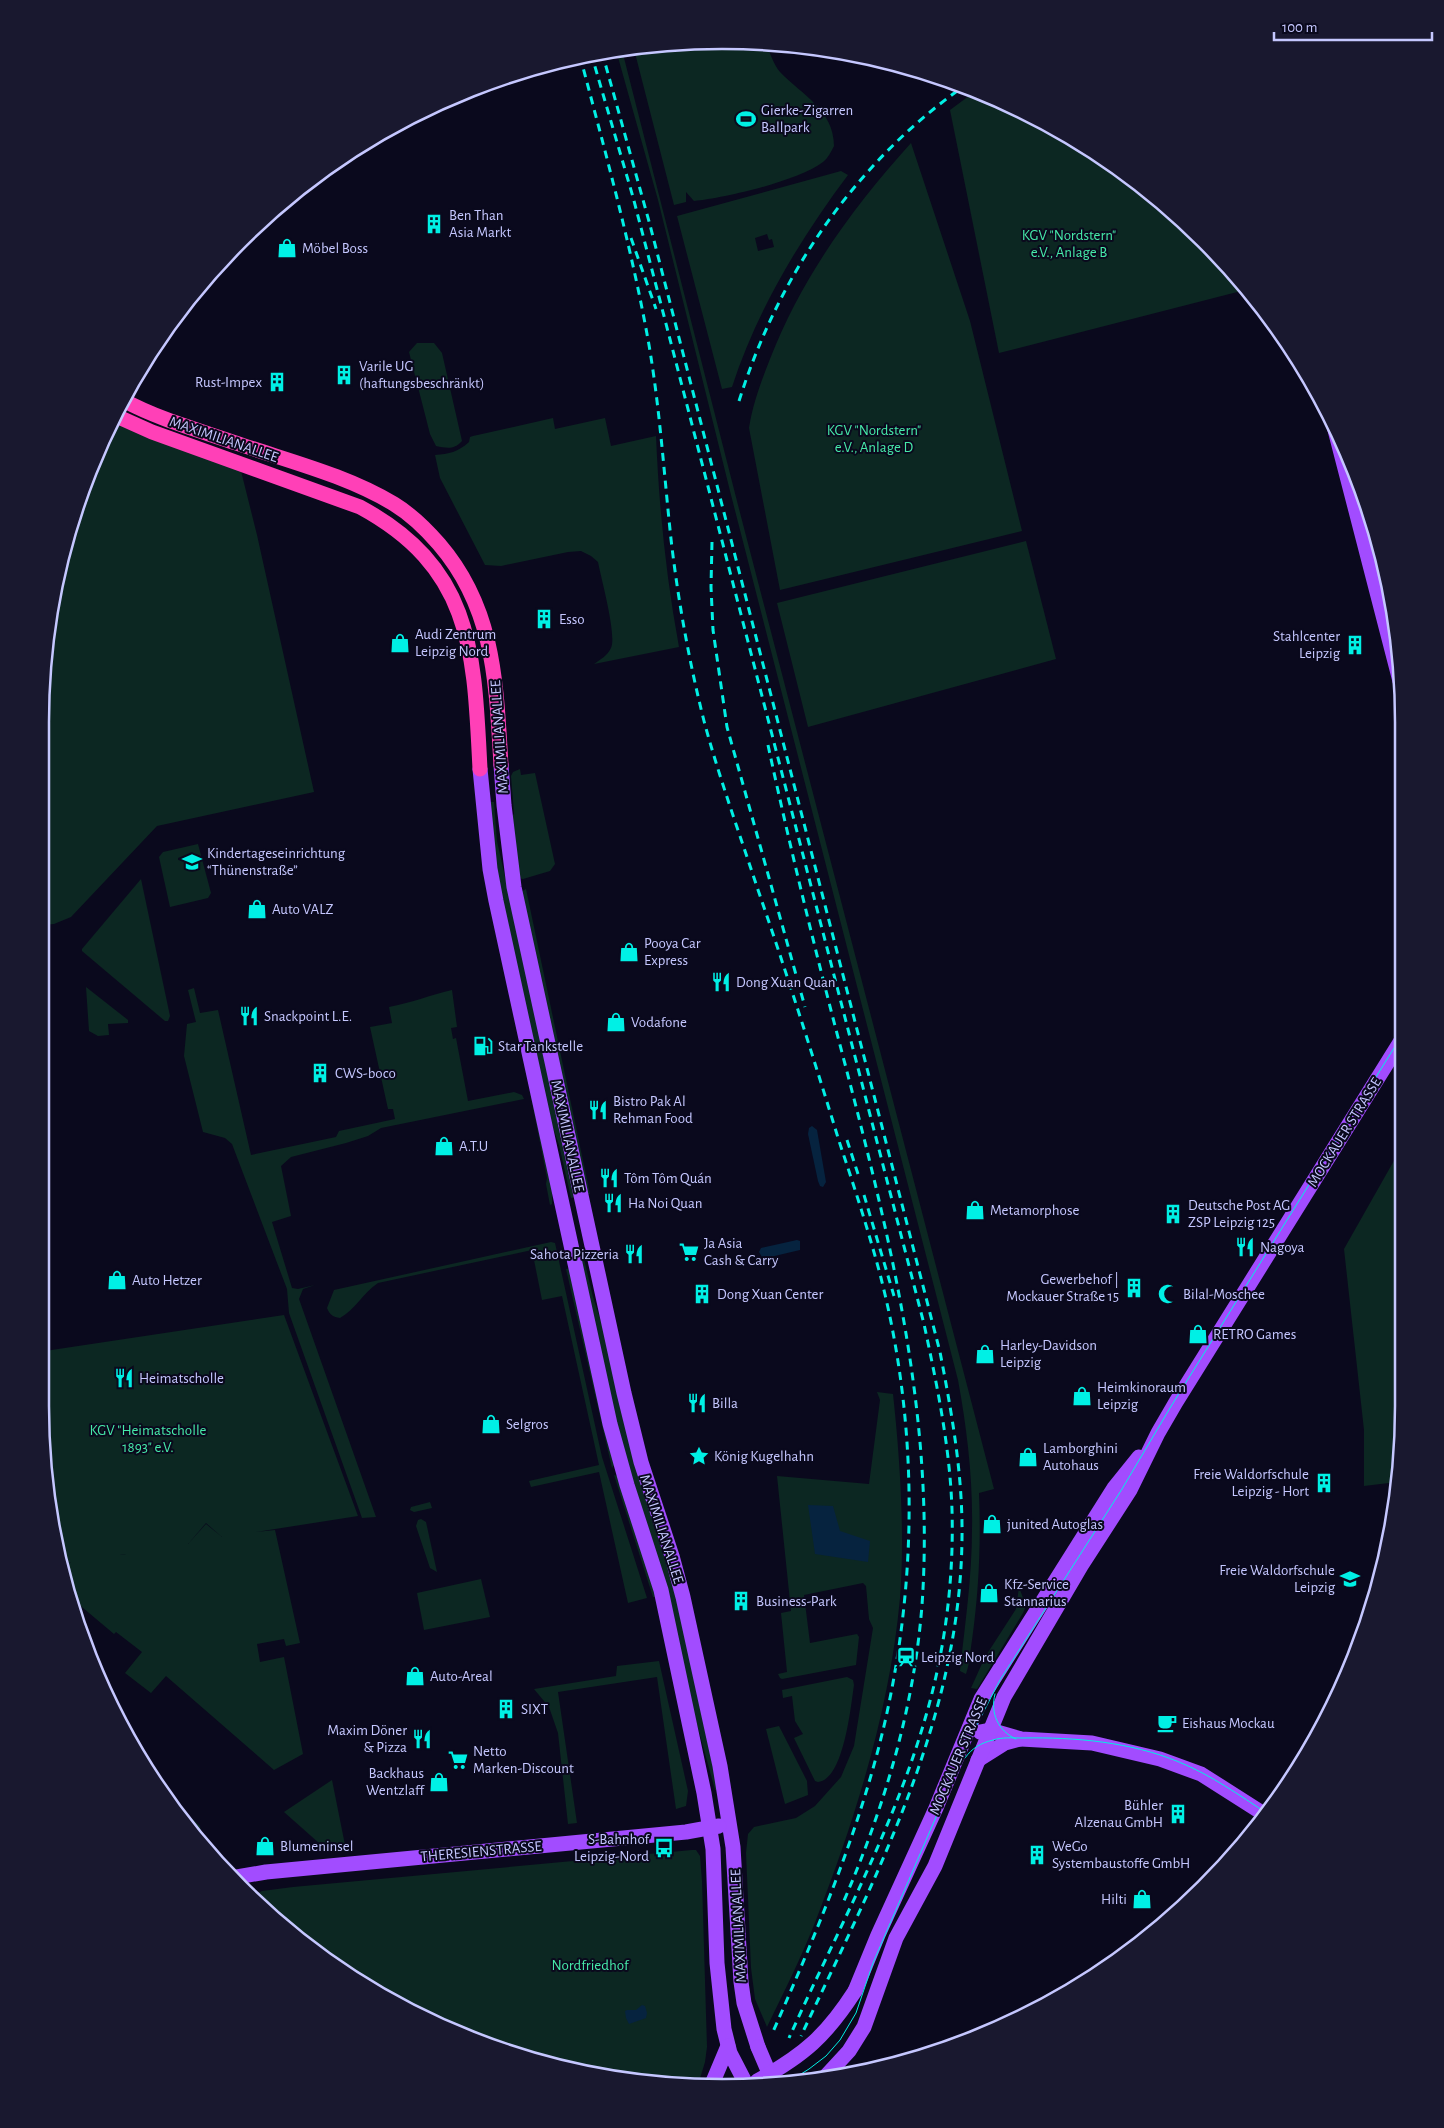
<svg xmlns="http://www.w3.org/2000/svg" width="1444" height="2128" viewBox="0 0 1444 2128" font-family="'Alegreya Sans',sans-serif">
<rect width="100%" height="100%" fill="#0a091d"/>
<g fill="#0c2722" fill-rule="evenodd">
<path d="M722,40L766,44C770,53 774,65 780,72C802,95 834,110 834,146C831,152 828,158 823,162C798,181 725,198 694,201L686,192V202L674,205L634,49Z"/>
<path d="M616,50H622L738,505L994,1489L979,1493C981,1542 979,1591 972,1640C970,1652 970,1663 966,1674L960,1671C965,1624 972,1577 972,1529C973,1479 967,1429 958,1380L730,491L658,200Z"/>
<path d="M977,90L1101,155L1204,240L1245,290L999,353L950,110Z"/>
<path d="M911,143L970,321L1022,531L780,590L749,428C753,403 761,382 770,359C802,277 853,207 911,143Z"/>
<path d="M841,171L848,175C800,239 757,310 732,387L722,389L677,216ZM767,234L769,240L772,239L774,247L758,251L755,238Z"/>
<path d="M417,343H434L442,353L462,441C454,450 447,448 436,446L430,434L409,352Z"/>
<path d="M553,418L555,429L605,418L611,446L656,436C659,507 666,577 679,647L594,664C601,659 607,656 611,648C617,635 601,578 598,562L591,556L581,551L568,552L501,566L485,565L440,478L435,455C449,454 458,452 469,442L470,437L473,436Z"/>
<path d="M110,420L241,471L257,535L314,792L157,826L71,917L54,924L42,925L40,722L53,589Z"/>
<path d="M1026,541L1056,659L808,727L777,603Z"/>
<path d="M520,769L521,775L535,773L555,864L550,871L523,879L518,878L510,818L514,814L511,776L513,772Z"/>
<path d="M489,802H494L497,841L576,1197L571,1198L559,1145L550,1119L498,883Z"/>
<path d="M198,844L211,893L208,898L170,907L159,857L163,852Z"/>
<path d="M141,879L170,1016L168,1021H165L82,951V949Z"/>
<path d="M526,889L590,1194H587L521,892Z"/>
<path d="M86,987L128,1020V1023L108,1024L109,1035L98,1036L89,1031Z"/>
<path d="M194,988L200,1013L218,1010L251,1155L336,1137L339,1131L395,1119L393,1109H388L370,1027L392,1023L389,1007C411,1003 430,995 452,990L457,1027L451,1028L453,1039L456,1038L468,1101L514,1092L522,1095L524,1099L381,1128L368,1136L346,1143L291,1157L281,1166L291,1216L272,1222L292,1288L298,1289L315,1285L303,1289L299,1299L376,1517L362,1518L289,1313L287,1289L232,1144L225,1138L203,1132L184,1056L187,1024L196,1022L188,990Z"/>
<path d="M530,1092L534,1100L552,1191V1204L550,1205L546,1184L547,1178Z"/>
<path d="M1404,1143V1406L1397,1482L1364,1486V1430L1344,1249Z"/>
<path d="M551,1242L555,1243L602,1457L647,1598L628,1603L599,1472L531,1487L529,1481L599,1465L562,1296L542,1300L532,1250L378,1283C363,1293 355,1310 340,1318C333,1317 330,1315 327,1308L334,1290Z"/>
<path d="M584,1259L593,1297L605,1334L671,1573L718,1790H715L622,1450L581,1260Z"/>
<path d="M571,1268L615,1464L612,1468L566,1269Z"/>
<path d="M284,1315L358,1516L256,1532L275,1530L300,1643L286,1646L284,1639L257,1644L260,1662L284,1657L303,1754L274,1770L166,1676L151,1693L125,1673L142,1652L116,1632L114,1634L70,1597L61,1560L71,1563L61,1559L46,1495L45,1351ZM206,1523L222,1537L206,1524L188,1544L120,1555L188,1544Z"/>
<path d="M877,1392L893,1394C900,1458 905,1534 900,1598C890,1708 856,1817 816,1920C802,1956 784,1992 767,2027L755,1999L751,1968L746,1853L748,1834L754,1827L796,1818L815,1806L841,1777L854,1746L873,1628L869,1619L866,1586L863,1583L804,1595L810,1643L857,1634L859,1637L856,1665L782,1679L780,1678L778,1674L787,1672L781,1613L791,1611L777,1476L869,1484L880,1400Z"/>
<path d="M614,1475L618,1476L656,1597H653Z"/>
<path d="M430,1502L432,1508L414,1512L410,1510L411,1507Z"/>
<path d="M421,1519L426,1522L437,1572L430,1568L416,1526L418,1520Z"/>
<path d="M481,1579L490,1617L424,1630L417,1593Z"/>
<path d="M1019,1587L1026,1606L1023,1613L977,1689L971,1688L985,1657L1016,1609Z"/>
<path d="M659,1661L688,1791L686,1806L676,1809L657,1677L558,1692L577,1823L568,1824L558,1733L549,1707L534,1689L616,1676L617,1666Z"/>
<path d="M847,1677L853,1680L854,1685C851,1705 844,1780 818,1782L815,1781L794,1738L803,1734L795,1721L792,1696L783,1698L782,1690Z"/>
<path d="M779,1726L807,1781L808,1795L785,1804L766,1729Z"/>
<path d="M332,1780L346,1850L328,1851L284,1812Z"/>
<path d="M155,1784L200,1826L201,1833L199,1839Z"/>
<path d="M692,1850H696L700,1856L702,1881L707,2047L705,2062L698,2085L677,2087L546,2065L461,2036L307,1947L250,1897L262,1891L293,1887Z"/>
</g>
<g fill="#06233f">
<path d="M812,1126L817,1130L826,1182L823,1187L820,1186L818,1181L808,1134L809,1128Z"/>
<path d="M797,1240L800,1241V1250L766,1258L762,1257L759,1252L761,1248Z"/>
<path d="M808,1505L833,1506L840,1531L870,1541L868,1562L815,1554Z"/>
<path d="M642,2005L645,2006L647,2013L646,2018L629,2024L626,2018L625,2011L627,2010H636Z"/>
</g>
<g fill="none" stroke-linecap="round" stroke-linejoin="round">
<g stroke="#a24cff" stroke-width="15">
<path d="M1334,426L1400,681"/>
<path d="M501,765L504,805L514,887L624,1393L641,1462L672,1556L683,1597L720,1766L733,1847L741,1982L744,2003L758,2047"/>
<path d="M480,769L490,869L496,901L610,1424L627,1485L661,1590L704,1793L713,1849L717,1963L724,2029L730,2053L745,2082"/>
<path d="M980,1732L990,1730L1021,1739L1092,1743L1160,1759L1201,1774L1267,1816"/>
<path d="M978,1760L1005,1743L1020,1739"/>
<path d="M231,1878L266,1872L686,1832L719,1826"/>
<path d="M855,1991L878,1935L936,1808L981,1699L1114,1488L1139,1457"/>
<path d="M825,2077L849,2051L864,2027L896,1938L935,1866L1004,1697L1081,1566L1130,1490L1158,1433L1176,1402L1404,1036"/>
<path d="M712,2084L728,2046"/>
</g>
<g stroke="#ff40b7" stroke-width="15">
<path d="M123,400C158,419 198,430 236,443C288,461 346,475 394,504C412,515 426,529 439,544C495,609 496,683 501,765"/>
<path d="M114,415L152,432L360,507C474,569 474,653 480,769"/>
</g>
<g stroke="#00f0e5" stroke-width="1">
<path d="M995,1694C990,1713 998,1731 1016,1739"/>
<path d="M965,1758C972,1748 981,1743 993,1740C1002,1737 1013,1738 1023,1738C1075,1737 1131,1742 1179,1762C1211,1775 1239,1795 1268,1814"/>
<path d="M793,2079L809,2069L826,2056L840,2040L856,2013L873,1963L971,1736L1000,1680L1122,1489L1170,1408L1404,1032"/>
</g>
<g stroke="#00f0e5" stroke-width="3" stroke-dasharray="8 6" stroke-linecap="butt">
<path d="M602,52L650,225L940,1352C952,1414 963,1476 962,1539C960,1718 875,1878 801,2036"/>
<path d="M591,53L633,197L664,316L924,1324C937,1385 950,1447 952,1510C954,1580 945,1651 925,1719C893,1830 836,1933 789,2038"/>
<path d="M580,56C605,151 632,249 649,345C660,410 664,474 671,539C678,600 689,661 704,721C719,777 739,832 757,887C786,971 813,1056 839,1141C854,1186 869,1232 881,1278C918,1424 918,1579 884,1726C859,1832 816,1934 772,2034"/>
<path d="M631,238L656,309"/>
<path d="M739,401C779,274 855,163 964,86"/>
<path d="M712,542L711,587L713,630L727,727L805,1007"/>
<path d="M768,745C791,852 817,958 845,1064C891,1241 935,1420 922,1605C914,1709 884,1808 843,1903"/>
<path d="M847,1140L858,1174"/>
<path d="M864,1195L894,1296"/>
</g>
<g stroke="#a24cff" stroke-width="15">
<path d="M758,2047L772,2080"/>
<path d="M757,2081C804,2055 826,2036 855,1991"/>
</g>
</g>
<defs>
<symbol id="stadium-bare" viewBox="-9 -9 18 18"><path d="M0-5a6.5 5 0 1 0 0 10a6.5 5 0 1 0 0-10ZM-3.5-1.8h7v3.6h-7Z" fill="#00f0e5" stroke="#0a091d" stroke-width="2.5" paint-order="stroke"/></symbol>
<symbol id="building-bare" viewBox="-9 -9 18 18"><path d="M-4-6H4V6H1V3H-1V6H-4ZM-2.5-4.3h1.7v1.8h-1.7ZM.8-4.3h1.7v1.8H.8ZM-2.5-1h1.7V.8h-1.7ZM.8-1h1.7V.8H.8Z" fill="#00f0e5" stroke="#0a091d" stroke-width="2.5" paint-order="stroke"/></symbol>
<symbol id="shop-bare" viewBox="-9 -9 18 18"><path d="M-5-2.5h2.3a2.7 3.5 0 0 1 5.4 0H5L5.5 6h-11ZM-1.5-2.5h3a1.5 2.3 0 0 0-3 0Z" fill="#00f0e5" stroke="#0a091d" stroke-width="2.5" paint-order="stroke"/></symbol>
<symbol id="school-bare" viewBox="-9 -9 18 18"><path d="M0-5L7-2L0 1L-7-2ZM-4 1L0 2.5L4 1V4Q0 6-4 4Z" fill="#00f0e5" stroke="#0a091d" stroke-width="2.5" paint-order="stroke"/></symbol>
<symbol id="restaurant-bare" viewBox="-9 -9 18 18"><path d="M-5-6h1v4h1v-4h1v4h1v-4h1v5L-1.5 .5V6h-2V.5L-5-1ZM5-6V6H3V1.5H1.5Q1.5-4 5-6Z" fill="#00f0e5" stroke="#0a091d" stroke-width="2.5" paint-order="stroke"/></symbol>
<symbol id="fuel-bare" viewBox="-9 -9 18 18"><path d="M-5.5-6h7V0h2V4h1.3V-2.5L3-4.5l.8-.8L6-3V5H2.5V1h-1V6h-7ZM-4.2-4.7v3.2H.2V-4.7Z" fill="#00f0e5" stroke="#0a091d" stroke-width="2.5" paint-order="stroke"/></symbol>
<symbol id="supermarket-bare" viewBox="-9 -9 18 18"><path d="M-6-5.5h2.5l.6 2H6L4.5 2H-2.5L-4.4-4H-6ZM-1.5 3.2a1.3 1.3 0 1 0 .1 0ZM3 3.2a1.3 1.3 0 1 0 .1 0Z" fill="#00f0e5" stroke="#0a091d" stroke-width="2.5" paint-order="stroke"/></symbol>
<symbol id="mosque-bare" viewBox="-9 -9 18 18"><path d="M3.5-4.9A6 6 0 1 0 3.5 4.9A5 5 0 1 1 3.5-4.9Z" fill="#00f0e5" stroke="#0a091d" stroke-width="2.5" paint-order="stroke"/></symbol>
<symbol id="sight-bare" viewBox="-9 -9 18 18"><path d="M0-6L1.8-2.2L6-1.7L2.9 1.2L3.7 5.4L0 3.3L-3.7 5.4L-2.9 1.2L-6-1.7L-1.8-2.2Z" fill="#00f0e5" stroke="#0a091d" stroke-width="2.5" paint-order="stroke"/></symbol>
<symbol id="station-bare" viewBox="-9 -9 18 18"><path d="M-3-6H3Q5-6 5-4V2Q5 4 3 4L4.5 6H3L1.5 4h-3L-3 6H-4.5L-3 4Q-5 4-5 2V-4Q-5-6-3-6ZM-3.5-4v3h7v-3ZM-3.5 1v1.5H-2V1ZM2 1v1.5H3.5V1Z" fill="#00f0e5" stroke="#0a091d" stroke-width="2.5" paint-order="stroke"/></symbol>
<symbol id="cafe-bare" viewBox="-9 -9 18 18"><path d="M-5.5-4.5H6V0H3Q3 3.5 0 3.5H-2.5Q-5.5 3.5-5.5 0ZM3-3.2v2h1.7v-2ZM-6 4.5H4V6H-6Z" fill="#00f0e5" stroke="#0a091d" stroke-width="2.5" paint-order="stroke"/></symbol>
<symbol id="bus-bare" viewBox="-9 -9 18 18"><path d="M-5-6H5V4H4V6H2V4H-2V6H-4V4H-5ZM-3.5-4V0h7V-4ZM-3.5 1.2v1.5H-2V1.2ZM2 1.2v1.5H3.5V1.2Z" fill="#00f0e5" stroke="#0a091d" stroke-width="2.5" paint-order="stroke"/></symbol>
</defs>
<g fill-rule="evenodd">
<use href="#stadium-bare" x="732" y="105" width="28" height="28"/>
<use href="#building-bare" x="420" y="210" width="28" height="28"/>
<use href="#shop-bare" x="273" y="234" width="28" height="28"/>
<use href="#building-bare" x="330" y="361" width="28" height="28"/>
<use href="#building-bare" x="263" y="368" width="28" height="28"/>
<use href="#building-bare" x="530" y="605" width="28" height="28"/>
<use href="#shop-bare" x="386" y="629" width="28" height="28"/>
<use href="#building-bare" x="1341" y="631" width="28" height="28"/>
<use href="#school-bare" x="178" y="848" width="28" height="28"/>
<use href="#shop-bare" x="243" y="895" width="28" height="28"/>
<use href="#shop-bare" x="615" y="938" width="28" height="28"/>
<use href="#restaurant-bare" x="707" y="968" width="28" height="28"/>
<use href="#restaurant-bare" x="235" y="1002" width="28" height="28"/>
<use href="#shop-bare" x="602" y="1008" width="28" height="28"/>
<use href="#fuel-bare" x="469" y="1032" width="28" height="28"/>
<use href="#building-bare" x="306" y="1059" width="28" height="28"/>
<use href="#restaurant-bare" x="584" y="1096" width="28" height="28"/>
<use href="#shop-bare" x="430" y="1132" width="28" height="28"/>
<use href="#restaurant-bare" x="595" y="1164" width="28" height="28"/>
<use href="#restaurant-bare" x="599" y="1189" width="28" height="28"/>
<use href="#shop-bare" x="961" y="1196" width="28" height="28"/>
<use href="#building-bare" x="1159" y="1200" width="28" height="28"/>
<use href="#restaurant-bare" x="1231" y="1233" width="28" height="28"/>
<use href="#supermarket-bare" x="675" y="1238" width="28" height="28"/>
<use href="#restaurant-bare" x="620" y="1240" width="28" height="28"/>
<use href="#shop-bare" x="103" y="1266" width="28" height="28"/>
<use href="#building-bare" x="1120" y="1274" width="28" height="28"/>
<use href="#building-bare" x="688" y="1280" width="28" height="28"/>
<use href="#mosque-bare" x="1154" y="1280" width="28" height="28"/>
<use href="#shop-bare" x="1184" y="1320" width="28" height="28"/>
<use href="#shop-bare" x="971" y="1340" width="28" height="28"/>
<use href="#restaurant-bare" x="110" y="1364" width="28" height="28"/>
<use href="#shop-bare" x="1068" y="1382" width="28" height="28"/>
<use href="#restaurant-bare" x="683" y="1389" width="28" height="28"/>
<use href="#shop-bare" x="477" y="1410" width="28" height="28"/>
<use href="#sight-bare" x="685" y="1442" width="28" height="28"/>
<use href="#shop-bare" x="1014" y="1443" width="28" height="28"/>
<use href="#building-bare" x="1310" y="1469" width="28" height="28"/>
<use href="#shop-bare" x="978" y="1510" width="28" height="28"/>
<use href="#school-bare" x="1336" y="1565" width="28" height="28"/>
<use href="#shop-bare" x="975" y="1579" width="28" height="28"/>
<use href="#building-bare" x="727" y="1587" width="28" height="28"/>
<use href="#station-bare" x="892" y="1643" width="28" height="28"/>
<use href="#shop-bare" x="401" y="1662" width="28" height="28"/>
<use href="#building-bare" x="492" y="1695" width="28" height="28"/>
<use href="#cafe-bare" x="1153" y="1709" width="28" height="28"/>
<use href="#restaurant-bare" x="408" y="1725" width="28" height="28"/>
<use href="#supermarket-bare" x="444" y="1746" width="28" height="28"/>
<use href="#shop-bare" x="425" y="1768" width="28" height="28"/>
<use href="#building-bare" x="1164" y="1800" width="28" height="28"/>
<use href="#shop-bare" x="251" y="1832" width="28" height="28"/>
<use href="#bus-bare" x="650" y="1834" width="28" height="28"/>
<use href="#building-bare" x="1023" y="1841" width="28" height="28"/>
<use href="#shop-bare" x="1128" y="1885" width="28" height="28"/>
</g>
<g text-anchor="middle" stroke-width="4" stroke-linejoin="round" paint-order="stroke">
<g font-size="15" fill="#c5c7ff" stroke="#0a091d" text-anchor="start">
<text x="761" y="115">Gierke-Zigarren<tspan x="761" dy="17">Ballpark</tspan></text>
<text x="449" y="220">Ben Than<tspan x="449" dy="17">Asia Markt</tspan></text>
<text x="302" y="253">Möbel Boss</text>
<text x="359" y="371">Varile UG<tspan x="359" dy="17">(haftungsbeschränkt)</tspan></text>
<text x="262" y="387" text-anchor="end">Rust-Impex</text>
<text x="559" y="624">Esso</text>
<text x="415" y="639">Audi Zentrum<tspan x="415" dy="17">Leipzig Nord</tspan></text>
<text x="1340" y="641" text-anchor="end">Stahlcenter<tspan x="1340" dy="17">Leipzig</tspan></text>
<text x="207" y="858">Kindertageseinrichtung<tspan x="207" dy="17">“Thünenstraße”</tspan></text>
<text x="272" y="914">Auto VALZ</text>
<text x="644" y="948">Pooya Car<tspan x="644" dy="17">Express</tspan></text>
<text x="736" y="987">Dong Xuan Quan</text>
<text x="264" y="1021">Snackpoint L.E.</text>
<text x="631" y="1027">Vodafone</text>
<text x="498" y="1051">Star Tankstelle</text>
<text x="335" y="1078">CWS-boco</text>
<text x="613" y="1106">Bistro Pak Al<tspan x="613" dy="17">Rehman Food</tspan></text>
<text x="459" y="1151">A.T.U</text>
<text x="624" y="1183">Tôm Tôm Quán</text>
<text x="628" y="1208">Ha Noi Quan</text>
<text x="1188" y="1210">Deutsche Post AG<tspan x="1188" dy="17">ZSP Leipzig 125</tspan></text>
<text x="990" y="1215">Metamorphose</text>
<text x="704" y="1248">Ja Asia<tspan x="704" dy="17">Cash &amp; Carry</tspan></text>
<text x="1260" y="1252">Nagoya</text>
<text x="619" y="1259" text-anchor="end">Sahota Pizzeria</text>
<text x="1119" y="1284" text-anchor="end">Gewerbehof |<tspan x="1119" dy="17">Mockauer Straße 15</tspan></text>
<text x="132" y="1285">Auto Hetzer</text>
<text x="717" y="1299">Dong Xuan Center</text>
<text x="1183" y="1299">Bilal-Moschee</text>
<text x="1213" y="1339">RETRO Games</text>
<text x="1000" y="1350">Harley-Davidson<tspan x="1000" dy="17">Leipzig</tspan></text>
<text x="139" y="1383">Heimatscholle</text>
<text x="1097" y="1392">Heimkinoraum<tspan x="1097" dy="17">Leipzig</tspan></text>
<text x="712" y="1408">Billa</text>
<text x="506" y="1429">Selgros</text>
<text x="1043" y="1453">Lamborghini<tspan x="1043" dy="17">Autohaus</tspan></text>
<text x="714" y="1461">König Kugelhahn</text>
<text x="1309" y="1479" text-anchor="end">Freie Waldorfschule<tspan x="1309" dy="17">Leipzig - Hort</tspan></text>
<text x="1007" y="1529">junited Autoglas</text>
<text x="1335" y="1575" text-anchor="end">Freie Waldorfschule<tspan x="1335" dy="17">Leipzig</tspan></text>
<text x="1004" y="1589">Kfz-Service<tspan x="1004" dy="17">Stannarius</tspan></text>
<text x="756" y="1606">Business-Park</text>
<text x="921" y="1662">Leipzig Nord</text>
<text x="430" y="1681">Auto-Areal</text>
<text x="521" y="1714">SIXT</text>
<text x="1182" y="1728">Eishaus Mockau</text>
<text x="407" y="1735" text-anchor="end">Maxim Döner<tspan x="407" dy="17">&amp; Pizza</tspan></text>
<text x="473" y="1756">Netto<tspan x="473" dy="17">Marken-Discount</tspan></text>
<text x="424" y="1778" text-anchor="end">Backhaus<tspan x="424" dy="17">Wentzlaff</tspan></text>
<text x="1163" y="1810" text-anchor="end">Bühler<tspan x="1163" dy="17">Alzenau GmbH</tspan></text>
<text x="649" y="1844" text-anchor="end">S-Bahnhof<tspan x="649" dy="17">Leipzig-Nord</tspan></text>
<text x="280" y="1851">Blumeninsel</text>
<text x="1052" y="1851">WeGo<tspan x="1052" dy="17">Systembaustoffe GmbH</tspan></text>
<text x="1127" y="1904" text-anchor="end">Hilti</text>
</g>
<g font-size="15" fill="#46eaa9" stroke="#0a091d">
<text x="1069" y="240">KGV "Nordstern"<tspan x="1069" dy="17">e.V., Anlage B</tspan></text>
<text x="874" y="435">KGV "Nordstern"<tspan x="874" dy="17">e.V., Anlage D</tspan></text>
<text x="148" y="1435">KGV "Heimatscholle<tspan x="148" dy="17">1893" e.V.</tspan></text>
<text x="590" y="1970">Nordfriedhof</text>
</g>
<g font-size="15" fill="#c5c7ff" stroke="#0a091d">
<text transform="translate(224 439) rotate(19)" y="5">MAXIMILIANALLEE</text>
<text transform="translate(499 737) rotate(-94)" y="5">MAXIMILIANALLEE</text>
<text transform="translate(1344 1132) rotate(-58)" y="5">MOCKAUER STRASSE</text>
<text transform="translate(568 1136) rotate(78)" y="5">MAXIMILIANALLEE</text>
<text transform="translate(662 1529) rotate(72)" y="5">MAXIMILIANALLEE</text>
<text transform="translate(958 1756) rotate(-67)" y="5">MOCKAUER STRASSE</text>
<text transform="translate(481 1851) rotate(-5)" y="5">THERESIENSTRASSE</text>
<text transform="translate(738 1926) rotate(-93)" y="5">MAXIMILIANALLEE</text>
</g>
</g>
<path d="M0 0H1444V2128H0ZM722 49H722A673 673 0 0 1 1395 722V1406A673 673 0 0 1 722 2079H722A673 673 0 0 1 49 1406V722A673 673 0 0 1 722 49Z" fill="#19182f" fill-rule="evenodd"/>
<path fill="none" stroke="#c5c7ff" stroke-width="2.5" d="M722 49H722A673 673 0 0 1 1395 722V1406A673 673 0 0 1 722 2079H722A673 673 0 0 1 49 1406V722A673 673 0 0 1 722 49Z"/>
<path d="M1274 32v8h158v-8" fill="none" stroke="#c5c7ff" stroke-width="2.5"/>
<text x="1282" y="32" font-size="15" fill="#c5c7ff" stroke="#0a091d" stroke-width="4" paint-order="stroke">100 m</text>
</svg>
